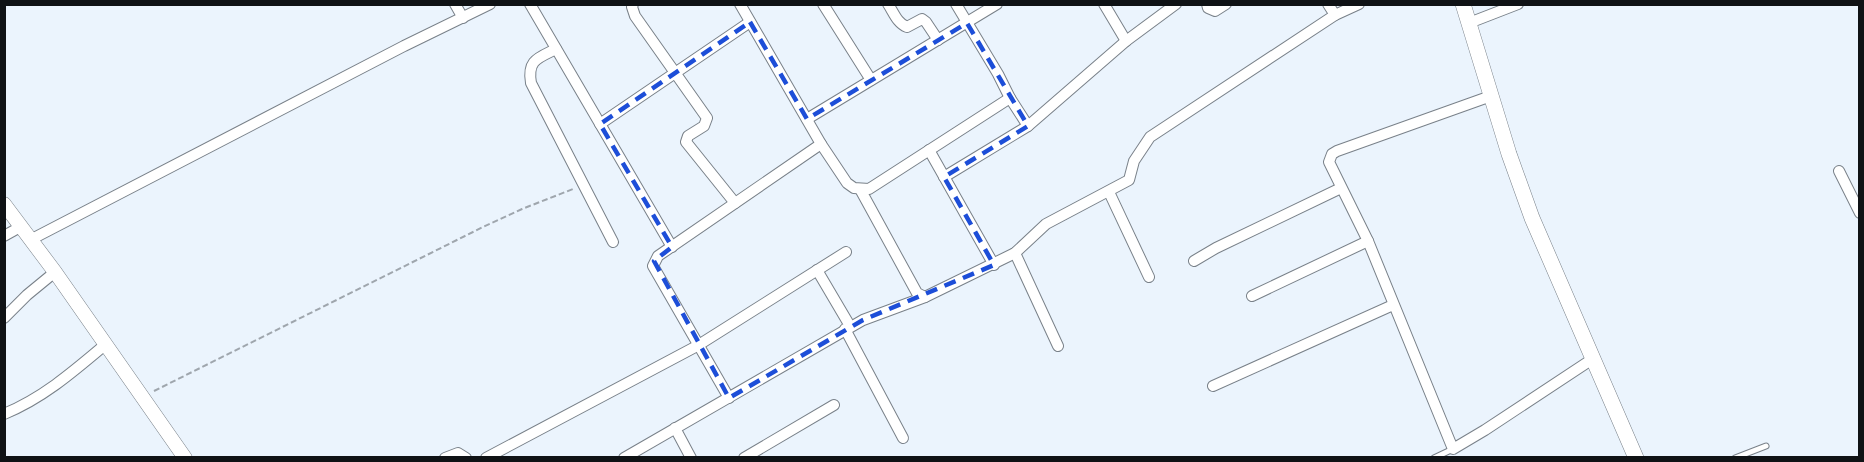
<svg xmlns="http://www.w3.org/2000/svg" width="1864" height="462" viewBox="0 0 1864 462" font-family="'Space Grotesk',sans-serif">
<rect width="100%" height="100%" fill="#ebf4fd"/>
<g fill="none" stroke-linecap="round" stroke-linejoin="round">
<defs>
<g id="service">
<path d="M1434,458L1453,449"/>
<path d="M1735,458L1766,446"/>
</g>
<g id="minor">
<path d="M455,4L463,18"/>
<path d="M530,4L672,247"/>
<path d="M633,4L632,7L635,16L707,118L704,126L688,136L686,142L735,203"/>
<path d="M740,4L821,144L847,183L854,188L869,189L1010,98L1028,126"/>
<path d="M823,4L871,80"/>
<path d="M888,4C894,13 897,23 907,27L922,19L926,22L938,40"/>
<path d="M956,4L998,74L1010,98"/>
<path d="M1104,4L1126,41"/>
<path d="M1207,4L1208,8L1215,11L1226,4"/>
<path d="M1328,4L1335,15"/>
<path d="M1469,23L1518,4"/>
<path d="M556,49C538,58 527,60 531,83L613,242"/>
<path d="M1491,96L1337,151L1332,154L1329,162L1368,241L1453,449L1485,430L1594,358"/>
<path d="M807,119L997,4"/>
<path d="M600,124L750,22"/>
<path d="M929,150L994,265"/>
<path d="M1839,171L1860,213"/>
<path d="M944,177L1028,126L1126,41L1176,4"/>
<path d="M860,189L917,293L925,297"/>
<path d="M1109,192L1149,277"/>
<path d="M4,236L22,226"/>
<path d="M32,239L404,46L490,4"/>
<path d="M1015,253L1058,346"/>
<path d="M1194,261L1216,248L1341,188"/>
<path d="M817,270L850,326"/>
<path d="M1252,296L1368,241"/>
<path d="M4,318L27,295L55,272"/>
<path d="M845,329L903,438"/>
<path d="M1213,386L1393,305"/>
<path d="M729,398L653,266L658,256L821,144"/>
<path d="M4,414C43,398 74,371 106,344"/>
<path d="M675,428L691,458"/>
<path d="M445,458L458,453L466,458"/>
<path d="M486,458L697,346L846,252"/>
<path d="M624,458L863,320L925,297L1015,253L1046,224L1129,180L1134,161L1150,137L1335,15L1359,4"/>
<path d="M744,458L834,405"/>
</g>
<path id="tertiary" d="M4,204L55,272L185,458"/>
<path id="secondary" d="M1463,4L1509,154L1532,218L1636,458"/>
</defs>
<use href="#service" stroke="#798189" stroke-width="7"/>
<use href="#minor" stroke="#798189" stroke-width="12"/>
<use href="#tertiary" stroke="#798189" stroke-width="15"/>
<use href="#secondary" stroke="#798189" stroke-width="16"/>
<path stroke="#9fa6ad" stroke-width="2" stroke-dasharray="6 3" stroke-linecap="butt" d="M154,391L483,227L522,209L573,189"/>
<use href="#service" stroke="#fff" stroke-width="5"/>
<use href="#minor" stroke="#fff" stroke-width="10"/>
<use href="#tertiary" stroke="#fff" stroke-width="14"/>
<use href="#secondary" stroke="#fff" stroke-width="15"/>
</g>
<path fill="none" stroke="#1d4ed8" stroke-width="4.5" stroke-dasharray="12 8" stroke-linejoin="round" d="M750,22L807,119L967,23L1028,126L944,177L994,265L863,320L729,398L654,261L672,247L600,124Z"/>
<rect width="1864" height="462" fill="none" stroke="#0f1215" stroke-width="12"/>
</svg>
